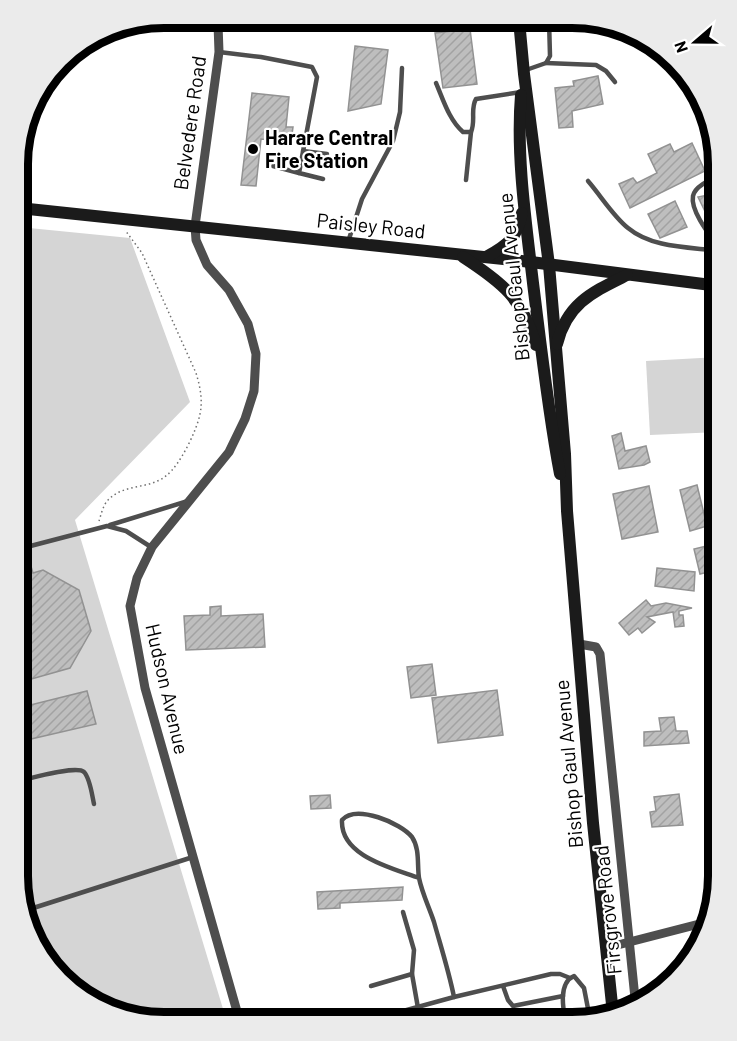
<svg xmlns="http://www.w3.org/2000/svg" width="737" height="1041" viewBox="0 0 737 1041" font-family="Barlow,sans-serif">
<defs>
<pattern id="building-hatch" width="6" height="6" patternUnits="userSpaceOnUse" patternTransform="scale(1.5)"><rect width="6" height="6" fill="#bebebe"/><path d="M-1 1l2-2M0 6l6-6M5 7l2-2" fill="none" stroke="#a2a2a2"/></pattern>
</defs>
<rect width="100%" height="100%" fill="#fff"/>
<g fill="#d5d5d5">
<path d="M19,227L130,238L190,402L75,520L227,1022H146L76,993L33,941L18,877Z"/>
<path d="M719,357V432L650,435L646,361Z"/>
</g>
<g fill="url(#building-hatch)" stroke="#929292" stroke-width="1.5">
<path d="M470,29L477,84L443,88L435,33Z"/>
<path d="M355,46L388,50L381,104L348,111Z"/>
<path d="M598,76L603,104L572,111L573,127L559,128L555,88L574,86L573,81Z"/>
<path d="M252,93L289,97L286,127H293L291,142L261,139L256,186L241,185Z"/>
<path d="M692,143L705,171L630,208L619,184L633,178L637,183L657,173L648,154L670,144L674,152Z"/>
<path d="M719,181V240L698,197L713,194L710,185Z"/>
<path d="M675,201L687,227L660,238L648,214Z"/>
<path d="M621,433L625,451L646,446L650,462L644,465L619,469L612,436Z"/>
<path d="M697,485L707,526L690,531L680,490Z"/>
<path d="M649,486L658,532L622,539L613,494Z"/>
<path d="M715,544L719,564L710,566L712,571L700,574L694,549Z"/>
<path d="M30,563L33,573L43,570L79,590L91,631L70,668L28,680L18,673L19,566Z"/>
<path d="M657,568L695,572L694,591L655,586Z"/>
<path d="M646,600L651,606L666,603L692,608L679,611V615H683L684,626L675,627L673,612L647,617L655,622L642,633L638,628L629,635L619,623Z"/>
<path d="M221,606V616L263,614L265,647L186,650L184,616L210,615V607Z"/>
<path d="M432,664L436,695L411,698L407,667Z"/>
<path d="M497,690L503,735L438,743L432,698Z"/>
<path d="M87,691L96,724L18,742V708Z"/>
<path d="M674,717L676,731H687L689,743L644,746V732L661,731L659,718Z"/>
<path d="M679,794L683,825L652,827L650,812L656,811L654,797Z"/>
<path d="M330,795L331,808L311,809L310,796Z"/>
<path d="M403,887L402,900L340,903V908L318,909L317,892Z"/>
</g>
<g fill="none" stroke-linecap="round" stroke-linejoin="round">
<path stroke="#707070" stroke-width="1.5" stroke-dasharray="1.5 3" stroke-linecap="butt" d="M99,521C101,515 103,505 108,500C124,483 150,490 167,475C180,465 197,430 200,414C203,400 200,386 196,373L142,253L125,230"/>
<g stroke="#4e4e4e" stroke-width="4.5">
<path d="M219,52L261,57L312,67L317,77L299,173L323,179"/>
<path d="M546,63L596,65L606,71L615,82"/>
<path d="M526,70L546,63L550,56L549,20"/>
<path d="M436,83C443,99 449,120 463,132H471"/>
<path d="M303,151L327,154"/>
<path d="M273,166L299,173"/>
<path d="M466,180L471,132C476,121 470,109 476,99L521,92"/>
<path d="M588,181C601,196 613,216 628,228C652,248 689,247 719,251"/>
<path d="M348,242L362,199L393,141L400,112L402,68"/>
<path d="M719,248C711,237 690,211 693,196C695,186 710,180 719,176"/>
<path d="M110,525L188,501"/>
<path d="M19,549L107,526L126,531L151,547"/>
<path d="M18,781C29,779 76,765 84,772C90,778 92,795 94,804"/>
<path d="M27,910L193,857"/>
<path d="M403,912L414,950L412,974L418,1008"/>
<path d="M371,986L412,974"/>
<path d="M503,986L508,1000L513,1006L563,996"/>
<path d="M454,997L551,974H560L570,978"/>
<path d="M363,1022L454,997C449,972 441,947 434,922C429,907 422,893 419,878C417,865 420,849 412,837C401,823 356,804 342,820C340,856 392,868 419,878"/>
<path d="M566,1023C563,1009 558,983 574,976L584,988L590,1019"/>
</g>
<g stroke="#4e4e4e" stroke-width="9">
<path d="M218,24L219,52L195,226L196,240L207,265L229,290L248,324L256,354L254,391L245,419L229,452L152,547L137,578L130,606L145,688L240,1022"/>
<path d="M579,644L596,647L600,654L636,1008"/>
<path d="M606,948L707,922"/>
</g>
<g stroke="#1b1b1b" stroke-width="12">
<path d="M519,20L524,74L549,265L565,454L567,511L593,823L613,1014"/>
<path d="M521,95C516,155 526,223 533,283C541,347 548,411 560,474"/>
<path d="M19,208L531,262L719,286"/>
<path d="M463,257C503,283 522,298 536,345"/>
<path d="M486,257C508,245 517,238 522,213"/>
<path d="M557,344C567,303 593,292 627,275"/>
</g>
</g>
<circle fill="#000" stroke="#fff" stroke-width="2" cx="253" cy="149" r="6"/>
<g text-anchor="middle" stroke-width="4.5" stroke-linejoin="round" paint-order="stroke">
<g font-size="20" fill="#000" stroke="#fff">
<text transform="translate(190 123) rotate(-82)" y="7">Belvedere Road</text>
<text transform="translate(371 226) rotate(6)" y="7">Paisley Road</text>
<text transform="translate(514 277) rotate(-96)" y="7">Bishop Gaul Avenue</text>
<text transform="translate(167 689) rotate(77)" y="7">Hudson Avenue</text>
<text transform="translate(569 764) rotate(-95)" y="7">Bishop Gaul Avenue</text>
<text transform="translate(608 910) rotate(-96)" y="7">Firsgrove Road</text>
</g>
<g font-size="20" font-weight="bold" fill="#000" stroke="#fff" text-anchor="start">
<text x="265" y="145">Harare Central<tspan x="265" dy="23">Fire Station</tspan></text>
</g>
</g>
<path d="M0 0H737V1041H0ZM164 28H572A136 136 0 0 1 708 164V876A136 136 0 0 1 572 1012H164A136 136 0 0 1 28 876V164A136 136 0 0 1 164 28Z" fill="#ebebeb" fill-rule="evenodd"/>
<path fill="none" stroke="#000" stroke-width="8" d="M164 28H572A136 136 0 0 1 708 164V876A136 136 0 0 1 572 1012H164A136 136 0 0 1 28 876V164A136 136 0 0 1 164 28Z"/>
<g transform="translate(695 42) rotate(250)" stroke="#ffffff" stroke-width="4.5" paint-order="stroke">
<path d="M0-4.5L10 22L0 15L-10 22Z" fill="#000000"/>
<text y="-9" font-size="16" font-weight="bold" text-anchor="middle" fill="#000000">N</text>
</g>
</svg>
